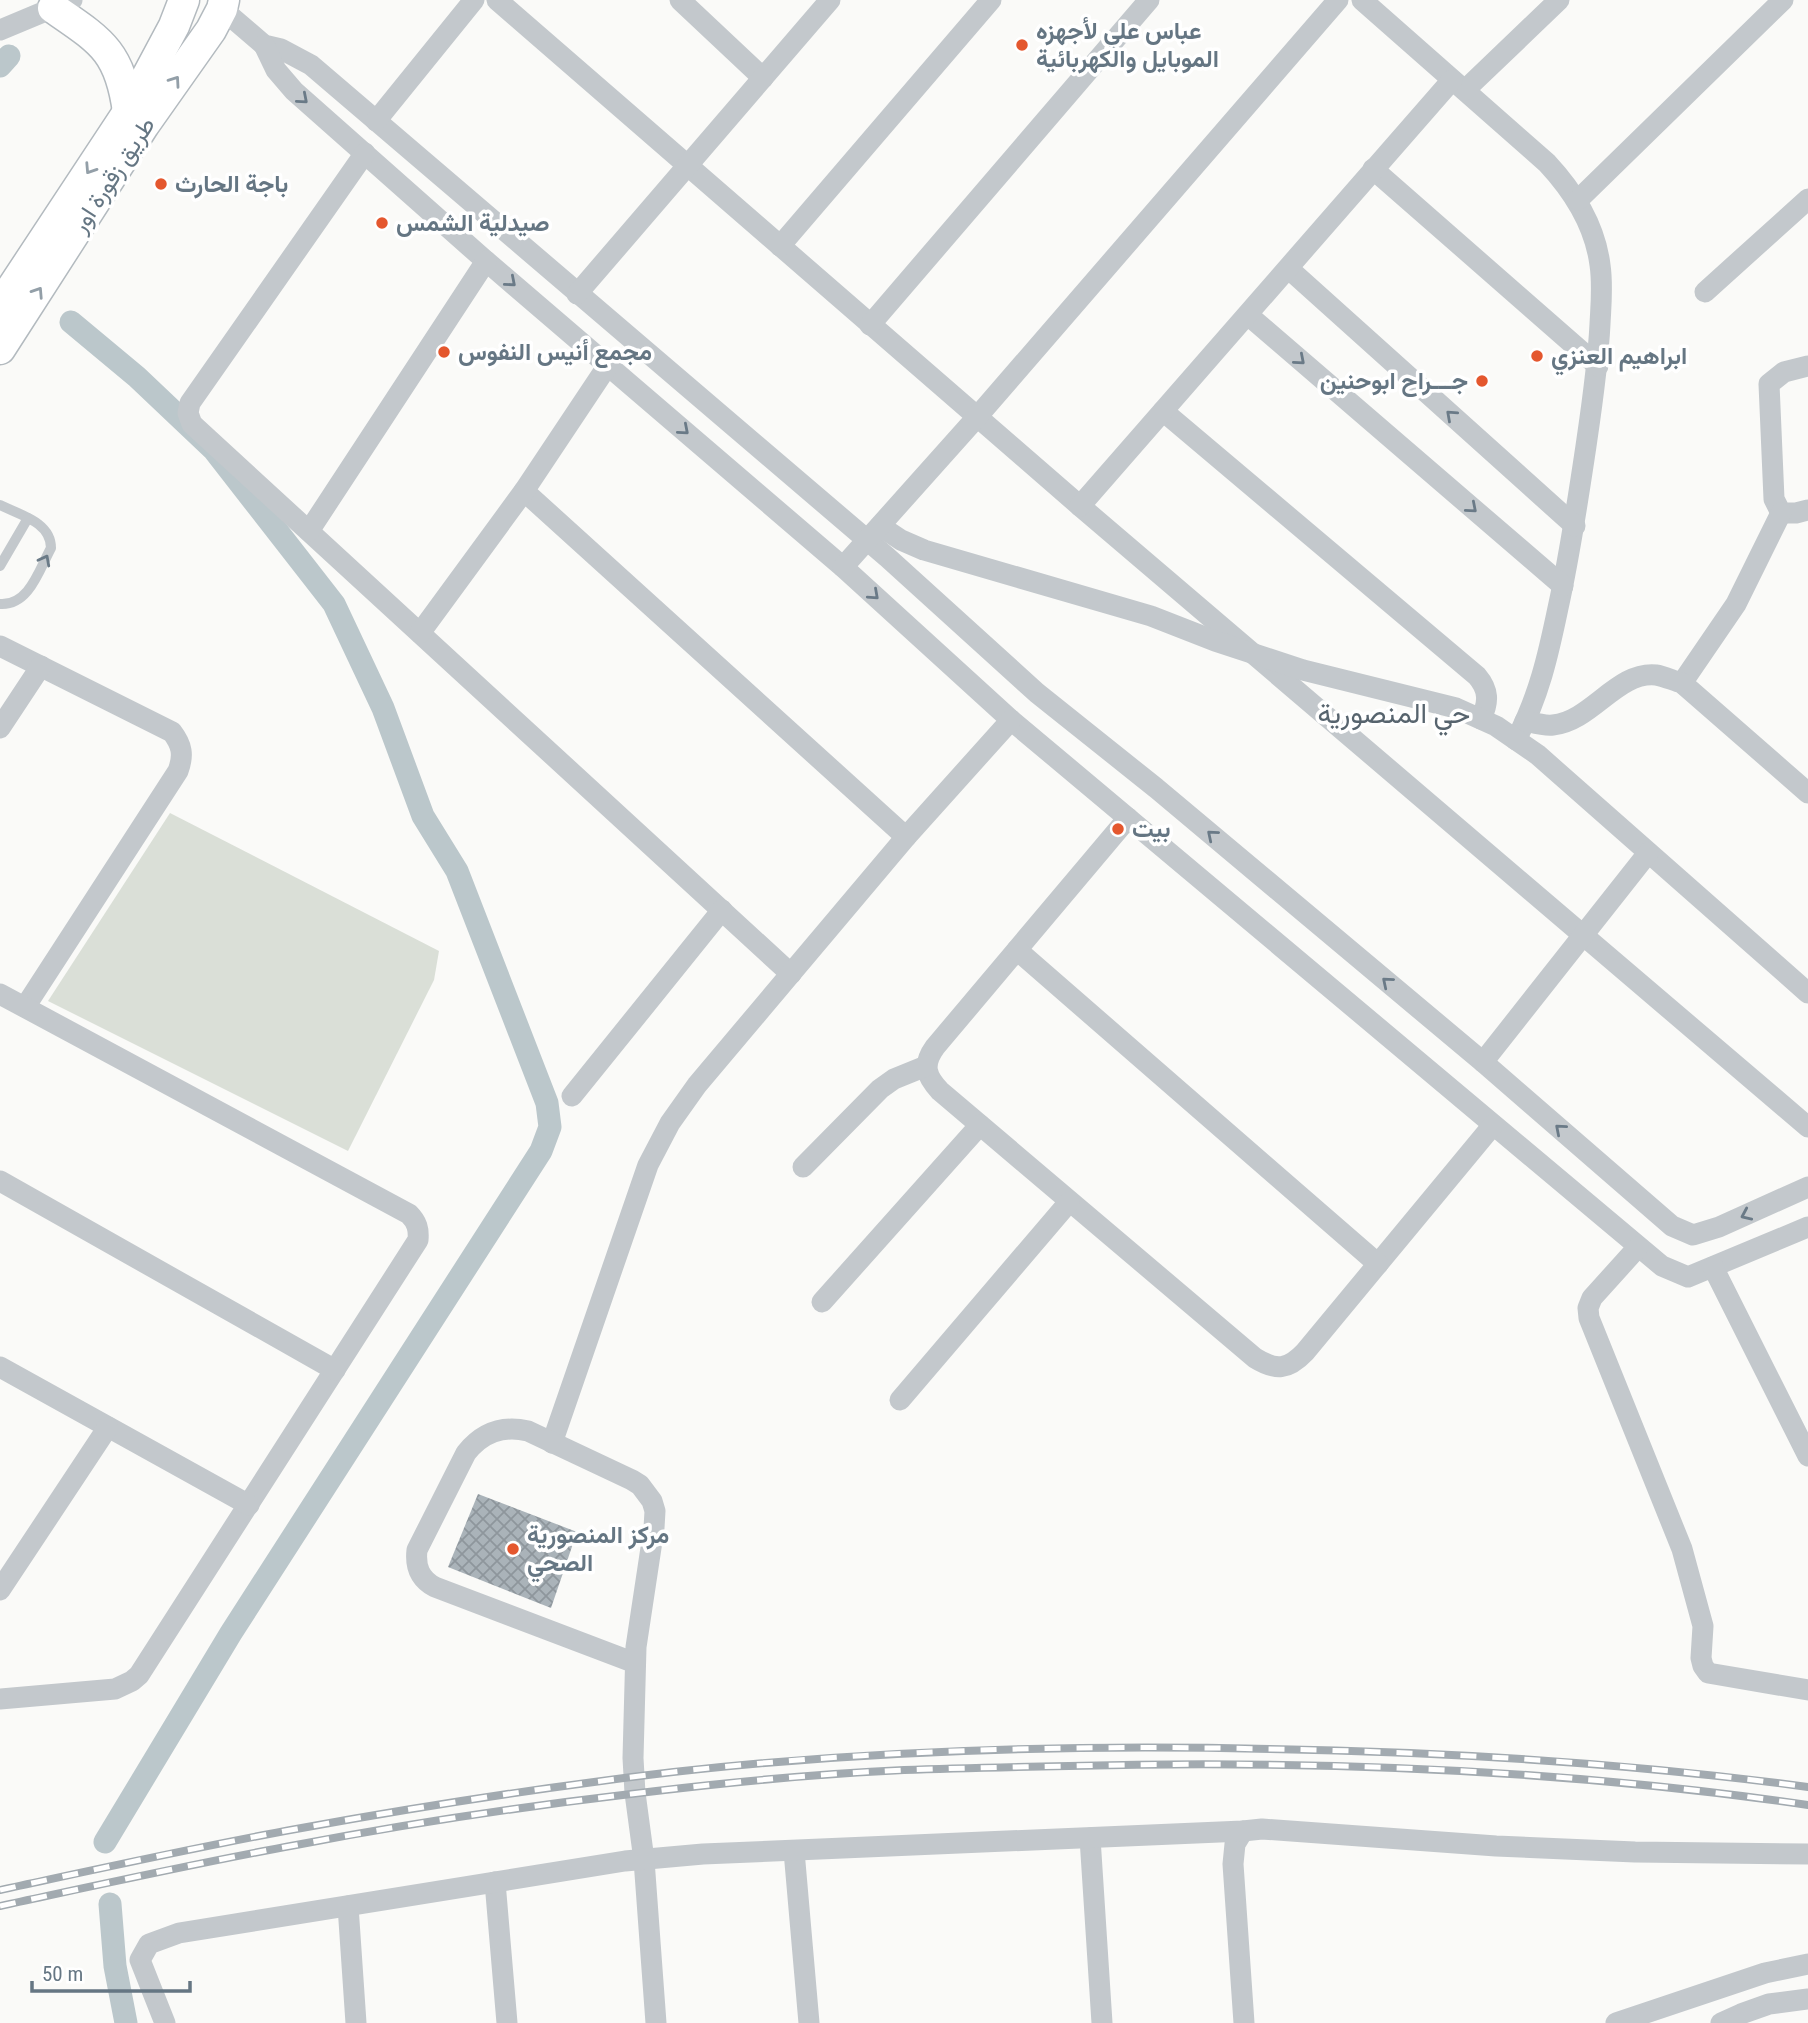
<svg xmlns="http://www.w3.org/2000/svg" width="1808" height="2023" viewBox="0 0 1808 2023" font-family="'Roboto Condensed',Vazirmatn,sans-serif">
<defs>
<pattern id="building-cross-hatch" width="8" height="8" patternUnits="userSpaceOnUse" patternTransform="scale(1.75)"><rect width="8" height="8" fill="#aab3b9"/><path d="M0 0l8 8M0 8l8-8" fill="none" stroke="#8e969c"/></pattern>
</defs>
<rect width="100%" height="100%" fill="#fafaf8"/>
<path fill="#dadfd7" d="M170,813L439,951L434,980L348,1151L48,1001Z"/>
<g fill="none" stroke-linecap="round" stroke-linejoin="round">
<g stroke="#bbc7cb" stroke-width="23">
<path d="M0,66L9,56"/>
<path d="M71,322L137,377L214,450L334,604L383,708L423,816L457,871L547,1103L550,1127L541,1151L231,1633L105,1842"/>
<path d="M110,1904L115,1966L126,2023"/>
</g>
</g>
<path fill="url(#building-cross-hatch)" d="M478,1494L577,1532L551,1608L448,1567Z"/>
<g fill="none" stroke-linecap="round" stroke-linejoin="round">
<defs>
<g id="secondary">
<path d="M53,8C101,41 120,51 128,112L131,115"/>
<path d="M0,306L128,112L174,26L184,0"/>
<path d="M0,349L144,125L211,30L222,9L224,0"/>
</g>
</defs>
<use href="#secondary" stroke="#b3babf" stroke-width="33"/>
<g stroke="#c3c8cc" stroke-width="10">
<path d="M0,505C20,515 51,522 51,548C39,570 29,606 0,604"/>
<path d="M0,566L28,518"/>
</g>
<g stroke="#c3c8cc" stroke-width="21">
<path d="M497,0L1080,506L1808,1127"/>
<path d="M680,0L763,78"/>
<path d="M1362,0L1547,163C1574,192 1595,225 1600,265C1603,285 1601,304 1600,324C1598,365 1592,405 1586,446C1578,500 1570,554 1558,608C1548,656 1539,696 1516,740"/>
<path d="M222,9L264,45L281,49L311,65L887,557L1037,693L1156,788L1483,1062L1672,1226L1693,1235L1719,1227L1808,1187"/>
<path d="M0,30L72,0"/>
<path d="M264,45L276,70L294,91L486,261L843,567L1011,720L1662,1266L1688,1277L1808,1227"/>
<path d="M1465,90L1559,0"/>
<path d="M376,121L474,0"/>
<path d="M365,153L190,403L188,413L192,424L791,974"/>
<path d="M1373,169L1598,366"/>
<path d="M1578,200L1783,0"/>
<path d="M780,246L991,0"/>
<path d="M1289,269L1575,526"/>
<path d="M1705,292L1808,199"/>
<path d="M577,294L830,0"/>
<path d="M1248,315L1563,586"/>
<path d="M870,325L1149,0"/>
<path d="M1808,366L1784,372L1769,384L1774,499L1781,513H1796L1808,510"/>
<path d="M1163,411L1477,676C1489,690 1489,702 1481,719"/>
<path d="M524,491L906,837"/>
<path d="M1080,506L1452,80"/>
<path d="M880,526L901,540L924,550L1151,616L1215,641L1303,670L1456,708L1496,726L1538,755L1808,993"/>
<path d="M309,531L486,261"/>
<path d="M843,567L977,417L1338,0"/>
<path d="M420,633L524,491L608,365"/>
<path d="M0,646L172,732C182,745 184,755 178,771L25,1007"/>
<path d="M1682,683L1736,604L1781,513"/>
<path d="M1525,721C1534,723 1544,726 1553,725C1592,721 1617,671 1656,675C1664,676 1674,681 1682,683L1808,793"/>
<path d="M0,728L41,666"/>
<path d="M1128,818L935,1047C922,1065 926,1076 940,1091L1255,1358C1276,1371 1288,1370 1305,1352L1493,1125"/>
<path d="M1017,950L1378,1264"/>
<path d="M0,994L409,1214C417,1222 419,1229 418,1240L139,1675L132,1681L115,1689L0,1699"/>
<path d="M1483,1062L1648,853"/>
<path d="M572,1096L722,910"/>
<path d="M803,1167L880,1089L894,1079L926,1066"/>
<path d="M0,1181L335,1370"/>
<path d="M1638,1247L1592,1298L1588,1308L1589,1318L1682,1549L1703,1626L1701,1658L1703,1666L1708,1673L1808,1690"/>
<path d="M1713,1267L1808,1456"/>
<path d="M822,1302L980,1125"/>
<path d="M0,1367L249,1505"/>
<path d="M900,1400L1069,1202"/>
<path d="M552,1443L648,1165L670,1123L697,1085L906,837L1011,720"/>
<path d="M0,1590L108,1427"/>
<path d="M635,1663L435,1587C420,1579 415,1567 417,1550L466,1453C482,1433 502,1425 528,1431L632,1480L640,1485L652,1501L655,1511L654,1528L636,1647L633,1758L635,1793L644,1860L656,2023"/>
<path d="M1243,1831L1235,1844L1233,1864L1244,2023"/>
<path d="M1090,1838L1102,2023"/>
<path d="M794,1851L809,2023"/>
<path d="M495,1882L507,2023"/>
<path d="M348,1906L356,2023"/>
<path d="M165,2023L140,1960L149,1944L179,1933L625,1861L703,1854L1243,1831L1262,1829L1496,1846L1635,1852L1808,1854"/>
<path d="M1616,2023L1765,1973L1808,1964"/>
<path d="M1721,2023L1741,2014L1769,2004L1808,1999"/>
</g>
<use href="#secondary" stroke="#fff" stroke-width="30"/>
<defs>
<g id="rail">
<path d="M0,1890C98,1869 197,1847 296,1829C395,1811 494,1795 594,1782C818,1751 1044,1744 1270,1749C1449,1752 1630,1763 1808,1787"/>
<path d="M0,1906C98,1885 197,1863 296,1845C406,1824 519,1807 631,1794C721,1783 813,1774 904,1770C959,1768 1014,1767 1069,1766C1315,1760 1563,1769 1808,1805"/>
</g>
</defs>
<use href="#rail" stroke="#a2aab0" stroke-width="8"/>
<use href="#rail" stroke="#fff" stroke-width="5" stroke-dasharray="16" stroke-linecap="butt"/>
</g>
<defs><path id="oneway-chevron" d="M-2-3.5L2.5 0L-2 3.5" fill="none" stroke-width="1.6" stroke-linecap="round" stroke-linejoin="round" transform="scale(1.75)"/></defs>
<g stroke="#939fa8">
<use href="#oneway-chevron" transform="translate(175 81) rotate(-55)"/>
<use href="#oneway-chevron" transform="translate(90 169) rotate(123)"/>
<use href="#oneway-chevron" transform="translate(38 292) rotate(-57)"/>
</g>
<g stroke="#6a7a87">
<use href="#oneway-chevron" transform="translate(303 99) rotate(41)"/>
<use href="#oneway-chevron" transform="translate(511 282) rotate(41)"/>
<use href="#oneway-chevron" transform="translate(1300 360) rotate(41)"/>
<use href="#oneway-chevron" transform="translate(1451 415) rotate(-138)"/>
<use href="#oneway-chevron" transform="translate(684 430) rotate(41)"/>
<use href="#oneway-chevron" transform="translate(1472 508) rotate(41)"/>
<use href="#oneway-chevron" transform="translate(45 560) rotate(-62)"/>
<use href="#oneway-chevron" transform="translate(874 595) rotate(42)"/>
<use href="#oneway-chevron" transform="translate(1212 835) rotate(-140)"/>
<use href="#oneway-chevron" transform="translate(1387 982) rotate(-140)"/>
<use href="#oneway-chevron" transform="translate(1560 1129) rotate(-139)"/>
<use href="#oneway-chevron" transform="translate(1746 1215) rotate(156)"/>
</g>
<g fill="#e4572e" stroke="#fff" stroke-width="2.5">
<circle cx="1022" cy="45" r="7"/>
<circle cx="161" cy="184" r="7"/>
<circle cx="382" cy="223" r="7"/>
<circle cx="444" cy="352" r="7"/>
<circle cx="1537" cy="356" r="7"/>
<circle cx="1482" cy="381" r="7"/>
<circle cx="1118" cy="829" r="7"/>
<circle cx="513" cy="1549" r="7"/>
</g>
<g text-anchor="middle" stroke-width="7" stroke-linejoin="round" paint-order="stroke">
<g font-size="24" font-weight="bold" fill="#657683" stroke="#fff" text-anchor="start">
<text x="1036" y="39">عباس علي لأجهزه<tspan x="1036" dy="28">الموبايل والكهربائية</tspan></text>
<text x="175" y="192">باجة الحارث</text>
<text x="396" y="231">صيدلية الشمس</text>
<text x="458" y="360">مجمع أنيس النفوس</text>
<text x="1551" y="364">ابراهيم العنزي</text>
<text x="1468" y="389" text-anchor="end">جـــراح ابوحنين</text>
<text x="1132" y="837">بيت</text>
<text x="527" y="1543">مركز المنصورية<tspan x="527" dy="28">الصحي</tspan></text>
</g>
<g font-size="24" fill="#657683" stroke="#fff">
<text transform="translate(113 175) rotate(-57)" y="8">طريق زقورة اور</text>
</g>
<g font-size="28" fill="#57646e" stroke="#fff">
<text x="1394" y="723">حي المنصورية</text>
</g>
</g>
<path d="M32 1981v10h158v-10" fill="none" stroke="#657683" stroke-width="3.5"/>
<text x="42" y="1981" font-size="21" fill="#657683" stroke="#ffffff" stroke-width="5" paint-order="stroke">50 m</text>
</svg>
